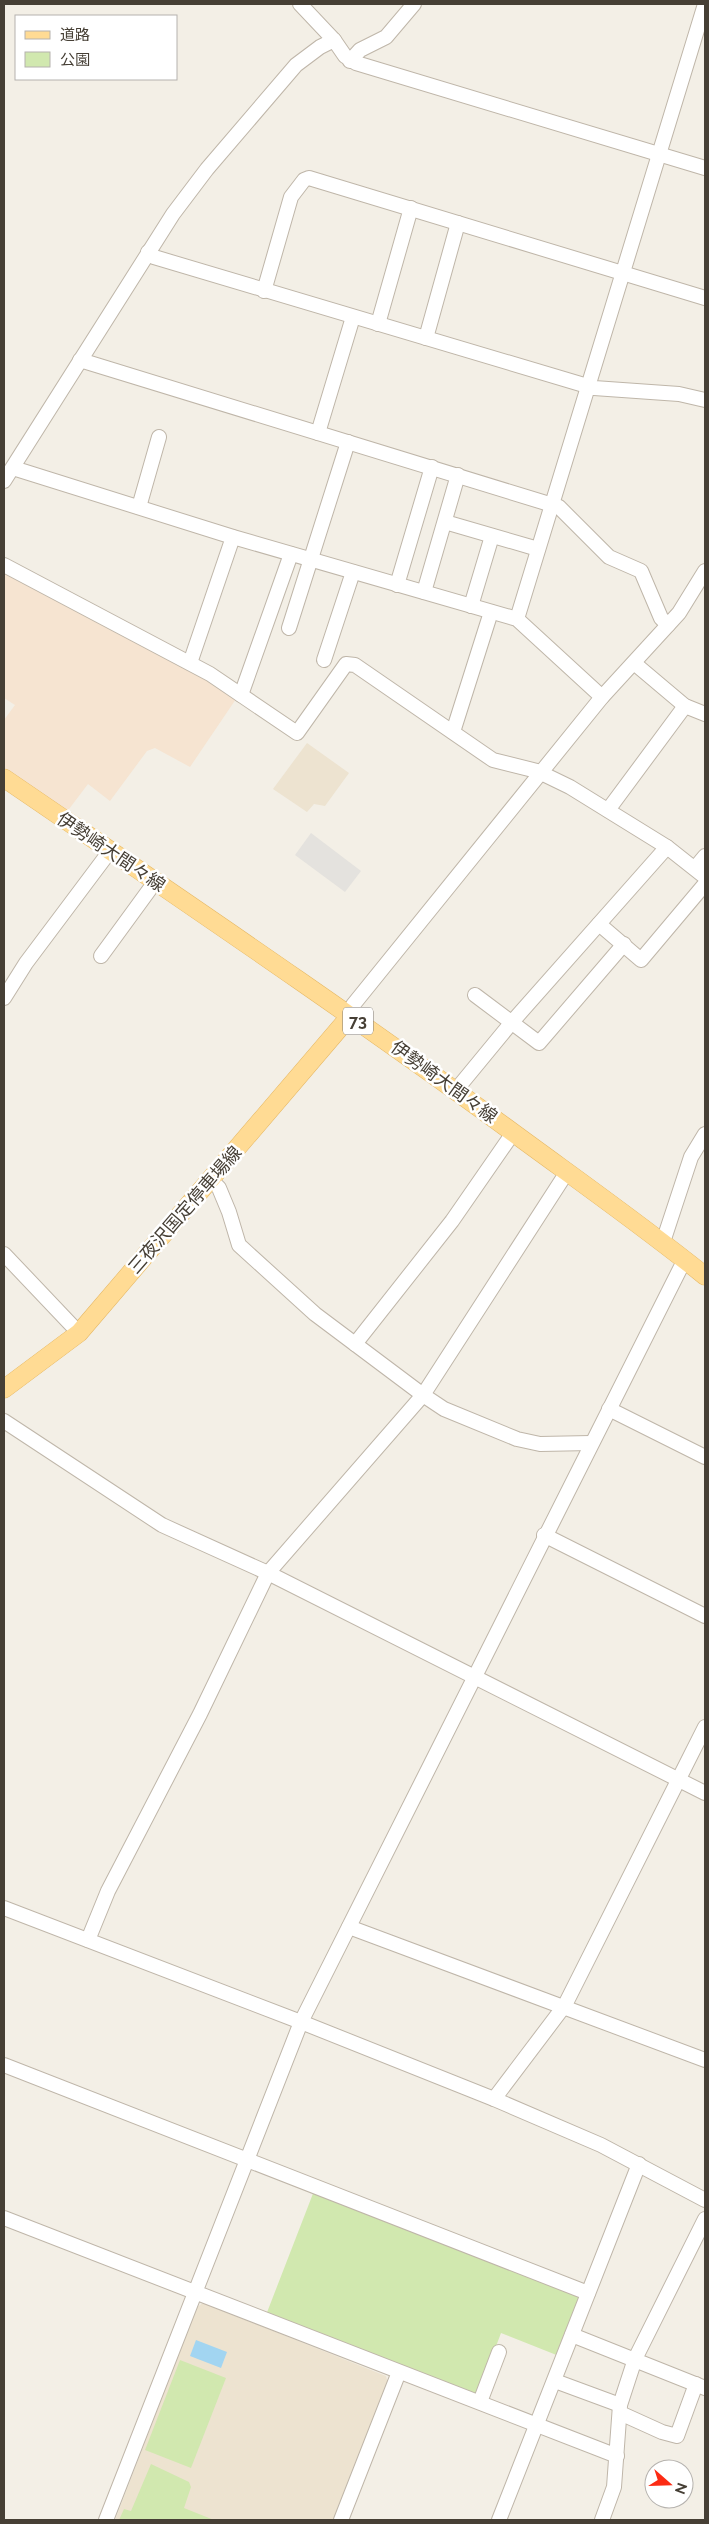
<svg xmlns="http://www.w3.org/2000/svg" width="709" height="2524" viewBox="0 0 709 2524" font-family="Raleway,'Noto Sans JP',sans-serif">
<rect width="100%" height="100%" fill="#f3efe6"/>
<path fill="#f6e4d1" d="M4,570L187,666L236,699L190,767L155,748L147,751L110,801L88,784L66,813L4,767V720L15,705L4,698Z"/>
<g fill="#ede3d0">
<path d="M307,743L349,773L325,806L314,804L307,812L273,789Z"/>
<path d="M203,2303L386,2376L388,2383L334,2520H115L197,2307Z"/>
</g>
<g fill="#d1e8af">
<path d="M314,2191L578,2294L580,2303L559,2356L501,2333L478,2394L475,2395L266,2315Z"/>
<path d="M180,2360L226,2378L191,2468L145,2450Z"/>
<path d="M151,2464L189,2482L191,2487L184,2508L214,2520H119L124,2509L131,2511Z"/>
</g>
<path fill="#e4e2de" d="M311,833L361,871L345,892L295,855Z"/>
<path fill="#a2d5f1" d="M196,2340L227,2352L221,2368L190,2356Z"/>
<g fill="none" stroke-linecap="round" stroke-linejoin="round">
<defs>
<g id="minor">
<path d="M300,4L334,40L345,56L356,63L705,168"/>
<path d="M350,61L360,50L386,37L414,4"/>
<path d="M148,252L154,257L594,388L679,394L705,400"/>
<path d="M264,291L291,197L304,180L309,178L705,298"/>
<path d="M378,324L411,208"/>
<path d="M426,338L458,223"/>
<path d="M80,360L559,507L609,557L641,571L661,618L668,625"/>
<path d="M318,433L353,317"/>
<path d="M13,468L233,537L517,619L602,697"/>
<path d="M4,481L173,214L207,169L296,65L320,47L334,40"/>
<path d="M139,507L159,437"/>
<path d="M445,522L538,549"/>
<path d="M4,565L210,674L297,733L346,664L355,665L493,760L537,771L570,787L667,847L705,877"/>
<path d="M397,585L432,467"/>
<path d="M424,592L458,475"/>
<path d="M471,606L492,536"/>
<path d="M517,619L705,4"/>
<path d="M289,628L348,442"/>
<path d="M324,660L353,572"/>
<path d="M190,663L233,537"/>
<path d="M634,663L685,706L705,714"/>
<path d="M241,695L291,554"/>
<path d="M453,732L491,612"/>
<path d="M608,810L685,706"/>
<path d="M695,868L705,856"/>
<path d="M599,924L641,960L705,884"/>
<path d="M101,956L155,882"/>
<path d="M475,995L539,1043L624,944"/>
<path d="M4,998L26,963L110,851"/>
<path d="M350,1016V1010L353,1005L602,697L679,613L705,571"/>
<path d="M456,1090L512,1022L667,847"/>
<path d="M211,1180L219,1188L229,1212L239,1245L315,1314L423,1395L444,1409L517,1439L540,1444L591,1443"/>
<path d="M663,1242L691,1157L705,1134"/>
<path d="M4,1254L79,1333"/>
<path d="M355,1344L452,1221L513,1133"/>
<path d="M609,1409L705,1457"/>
<path d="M4,1421L162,1525L268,1573L705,1793"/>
<path d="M544,1535L705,1616"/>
<path d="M4,1908L301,2022L494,2099L601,2145L705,2200"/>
<path d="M349,1927L705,2060"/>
<path d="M88,1940L108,1891L200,1714L268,1573L423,1395L567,1172"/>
<path d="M4,2065L588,2293"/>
<path d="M494,2099L565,2005L705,1727"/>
<path d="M4,2218L617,2456"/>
<path d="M572,2335L705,2388"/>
<path d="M555,2381L620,2405"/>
<path d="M480,2402L499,2352"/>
<path d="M620,2413L662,2432L677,2436L696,2384"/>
<path d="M106,2520L301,2022L685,1259"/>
<path d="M341,2520L399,2372"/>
<path d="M499,2520L639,2164"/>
<path d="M602,2520L614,2487L620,2405L635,2359L705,2219"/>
</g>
<g id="major">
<path d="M4,778C175,895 347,1011 515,1134C579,1181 643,1226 705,1276"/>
<path d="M4,1389L79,1333L350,1016"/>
</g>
</defs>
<use href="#minor" stroke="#bfb6a9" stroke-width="16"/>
<use href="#major" stroke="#e5b763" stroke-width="19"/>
<use href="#minor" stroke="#fff" stroke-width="14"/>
<use href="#major" stroke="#ffdb94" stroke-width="18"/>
</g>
<g text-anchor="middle" stroke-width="5" stroke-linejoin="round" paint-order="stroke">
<rect fill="#fff" stroke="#7e7972" stroke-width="1" x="343" y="1007.5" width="30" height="27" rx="4"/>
<g font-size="16" font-weight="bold" fill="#463f35">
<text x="358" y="1027">73</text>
</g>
<g font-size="18" fill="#463f35" stroke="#fff">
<text transform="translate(111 852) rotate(34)" y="6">伊勢崎大間々線</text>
<text transform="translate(444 1082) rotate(36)" y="6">伊勢崎大間々線</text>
<text transform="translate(185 1210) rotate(-49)" y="6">三夜沢国定停車場線</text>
</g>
</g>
<rect width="709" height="2524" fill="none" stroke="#463f35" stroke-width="10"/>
<rect x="15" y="15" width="162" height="65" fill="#ffffff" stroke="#b5b2ae"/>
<rect x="25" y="31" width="25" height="8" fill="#ffdb94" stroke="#b5b2ae"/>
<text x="60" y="40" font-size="15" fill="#463f35">道路</text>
<rect x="25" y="52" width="25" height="15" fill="#d1e8af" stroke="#b5b2ae"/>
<text x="60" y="65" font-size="15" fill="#463f35">公園</text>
<g transform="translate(669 2484) rotate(110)"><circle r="24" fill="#ffffff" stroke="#b5b2ae"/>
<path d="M0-4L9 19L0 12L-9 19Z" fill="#fc2b14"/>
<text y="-8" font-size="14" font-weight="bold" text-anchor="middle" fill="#463f35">N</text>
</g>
</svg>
